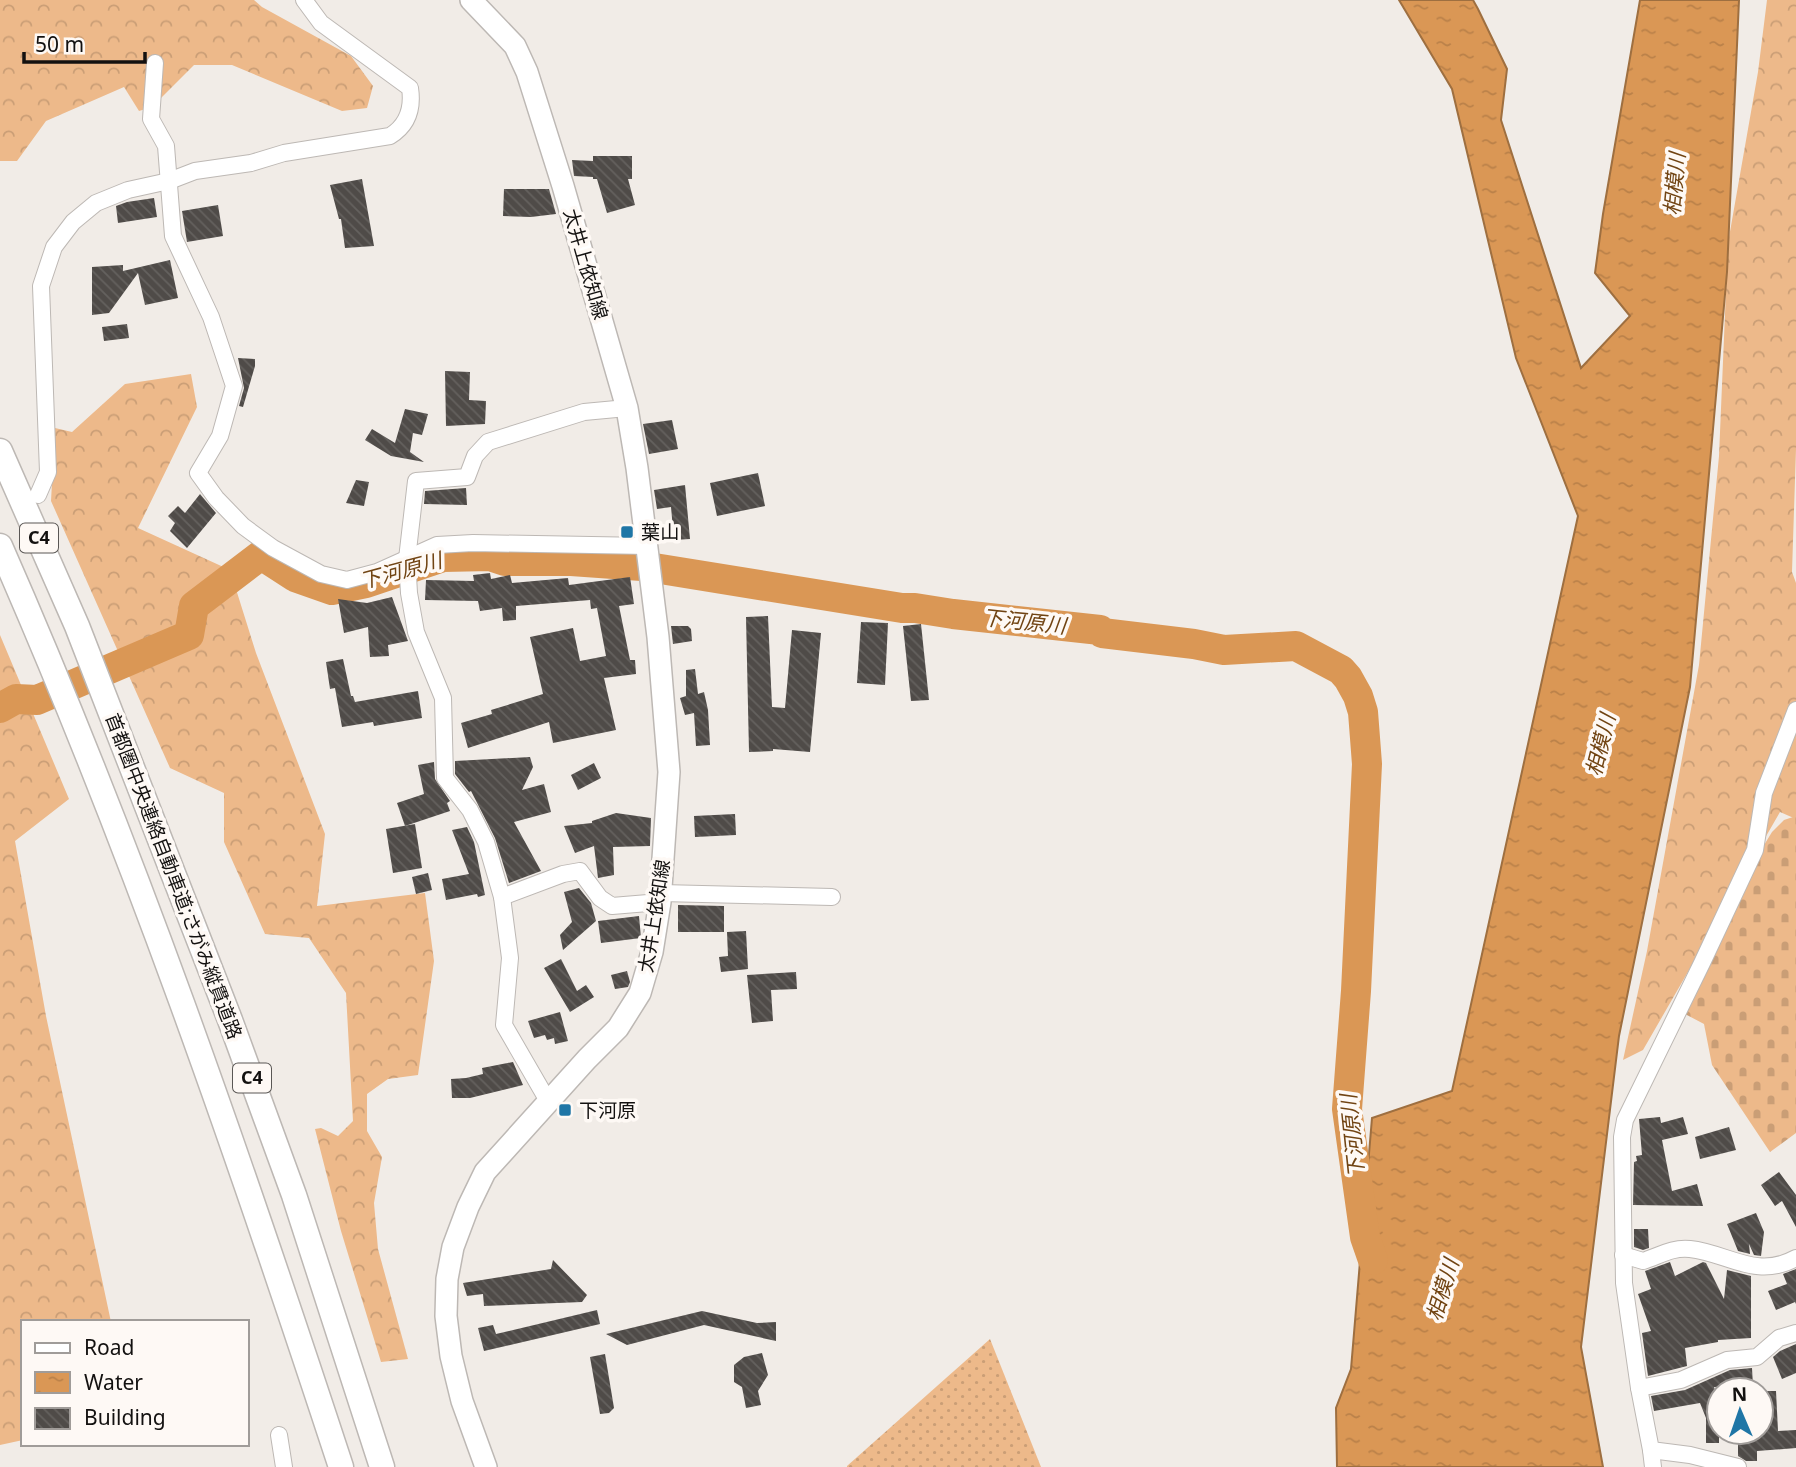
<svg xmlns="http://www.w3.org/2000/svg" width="1796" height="1467" viewBox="0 0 1796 1467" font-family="'Noto Sans','Noto Sans JP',sans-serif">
<defs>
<pattern id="grass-dots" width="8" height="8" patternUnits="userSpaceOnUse" patternTransform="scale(1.75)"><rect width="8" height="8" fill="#edb98a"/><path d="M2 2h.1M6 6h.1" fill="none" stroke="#ca9e76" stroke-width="1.8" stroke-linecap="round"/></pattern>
<pattern id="forest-crowns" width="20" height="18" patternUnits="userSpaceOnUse" patternTransform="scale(1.75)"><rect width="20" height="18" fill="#edb98a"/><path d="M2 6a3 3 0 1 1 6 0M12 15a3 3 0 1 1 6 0" fill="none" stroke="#ca9e76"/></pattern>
<pattern id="cemetery-stones" width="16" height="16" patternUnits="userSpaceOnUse" patternTransform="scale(1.75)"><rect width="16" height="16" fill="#edb98a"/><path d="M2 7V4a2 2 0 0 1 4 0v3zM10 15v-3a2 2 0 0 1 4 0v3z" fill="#ca9e76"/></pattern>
<pattern id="water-ripples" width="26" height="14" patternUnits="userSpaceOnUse" patternTransform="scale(1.75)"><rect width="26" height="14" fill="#da9755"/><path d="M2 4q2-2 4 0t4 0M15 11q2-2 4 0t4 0" fill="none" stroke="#ba8149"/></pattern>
<pattern id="building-back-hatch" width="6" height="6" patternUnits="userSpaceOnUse" patternTransform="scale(1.75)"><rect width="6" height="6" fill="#4f4b48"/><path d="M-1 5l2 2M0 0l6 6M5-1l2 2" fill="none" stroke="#64615e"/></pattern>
</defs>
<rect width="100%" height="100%" fill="#f1ece7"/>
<path fill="url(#grass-dots)" d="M990,1339L1041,1467H847V1466Z"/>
<g fill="url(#forest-crowns)">
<path d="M0,0H254L262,7L351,56L373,86L367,108L342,111L232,65H194L152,107L139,111L124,87L46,121L17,161H0Z"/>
<path d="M1767,0H1796V449L1792,572L1796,583V819L1780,812L1643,1050L1623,1060L1647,951L1699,665L1719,456L1728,243L1758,72Z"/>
<path d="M191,374L197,407L138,528L230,570L256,653L325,834L317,906L425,893L434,961L418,1075L388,1079L367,1094V1131L382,1157L374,1203L378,1249L408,1359L381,1362L341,1231L315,1129L321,1128L338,1136L353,1121L346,993L309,938L265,934L224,842V793L170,768L51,501L55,428L72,432L125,384Z"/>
<path d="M0,635L69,799L15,841L46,1016L111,1322H23V1440L0,1445Z"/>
</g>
<path fill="url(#cemetery-stones)" d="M1796,816V1133L1770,1152L1712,1065L1704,1024L1685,1014L1747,873L1772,832L1784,820Z"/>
<path fill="url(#water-ripples)" stroke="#9e6f40" stroke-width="2" d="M1399,0H1473L1478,9L1507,69L1501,120L1581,368L1630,316L1595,273L1603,214L1640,0H1739L1727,272L1690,687L1619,1036L1581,1347L1603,1467H1337L1336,1408L1351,1369L1372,1118L1452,1091L1578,516L1516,358L1452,89Z"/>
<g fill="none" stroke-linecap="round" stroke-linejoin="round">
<path stroke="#da9755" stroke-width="30" d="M0,708L16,699L37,700L189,635L194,606L261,555L295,577L332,590L366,583L443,557L490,556L505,561H571L642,566L902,608H915L953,614L1100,630L1102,633L1194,644L1224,650L1296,646L1341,670L1348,678L1358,696L1363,712L1367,764L1356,991L1347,1109L1365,1237L1373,1260"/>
</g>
<g fill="url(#building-back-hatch)">
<path d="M593,156H632V179H628L635,205L607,213L597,179H593V177L574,176L572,160L593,161Z"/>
<path d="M362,179L374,246L345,248L341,219H339L330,185Z"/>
<path d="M504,189H549L556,214L531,217L503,216Z"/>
<path d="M154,198L157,217L118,223L116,206L127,202Z"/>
<path d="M218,205L223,236L187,242L182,211Z"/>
<path d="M170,260L178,298L145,305L138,273L109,313L92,315V267L123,265V271Z"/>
<path d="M127,324L129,338L104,341L102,327Z"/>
<path d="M238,358L255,359V366L243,407L239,406L244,388Z"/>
<path d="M445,371L470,372L469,400L486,401L485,424L446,426Z"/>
<path d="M405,409L428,414L422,435L413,433L410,452L424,462L391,456L365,440L372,429L395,443Z"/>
<path d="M672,420L678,449L649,454L643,424Z"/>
<path d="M758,473L765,506L717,516L710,483Z"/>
<path d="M356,480L369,482L364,506L346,503Z"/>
<path d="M685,485L690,539L674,540L671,507L657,509L654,490Z"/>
<path d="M466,488L467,505L424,504L425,491Z"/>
<path d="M200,494L216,513L187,548L170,531L175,523L168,516L178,506L185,513Z"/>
<path d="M490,573L491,579L510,575L512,583L568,578L569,585L630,577L634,604L619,606L630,660H635L636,674L604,678L616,730L553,743L549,722L468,748L461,723L492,714L491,710L543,694L530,637L573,628L580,661L606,656L597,608L591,609L590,600L516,606V620L503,621L502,608L480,611L478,601L425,600L426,580L474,581L473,575Z"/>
<path d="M392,597L408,641L388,645L389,656L370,657L368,627L344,633L338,599L367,603Z"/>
<path d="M768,616L772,707L785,708L792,630L821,633L810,752L773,749V751L749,752L746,617Z"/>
<path d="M861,622L888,623L885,685L857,683Z"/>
<path d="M921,624L929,700L911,701L903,626Z"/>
<path d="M671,626H688L691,629L692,641L673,644Z"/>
<path d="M343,659L351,696H353L355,702L418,691L422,718L374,726L373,722L342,727L335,688L330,689L326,662Z"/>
<path d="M695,669L698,694L704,692L708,710L710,745L696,746L694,713L685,715L680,698L686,696V670Z"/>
<path d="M530,757L533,767L522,790L544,784L551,812L514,822L541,871L509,883L495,838L471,791L469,792L455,774V761Z"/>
<path d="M434,762L435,779L450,801L447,803L450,811L405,826L397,803L424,794L418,765Z"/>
<path d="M594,763L601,778L578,790L571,775Z"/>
<path d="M616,813L651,818L650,846L613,847L614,875L598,878L594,846L575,853L564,826L592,823V821Z"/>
<path d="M735,814L736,835L695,837L694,816Z"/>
<path d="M415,824L422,868L393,873L386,829Z"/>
<path d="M467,827L474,842L485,895L478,897L477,894L446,900L442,879L469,874L452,830Z"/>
<path d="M428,873L432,890L416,894L412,877Z"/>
<path d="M579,888L591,903L596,921L563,950L560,935L572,922L564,892Z"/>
<path d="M678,905L724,906V932H678Z"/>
<path d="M639,916L641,938L601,943L598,921Z"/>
<path d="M746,931L748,969L721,972L719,957L728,956L727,932Z"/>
<path d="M561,959L577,991L586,985L594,997L570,1012L544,968Z"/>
<path d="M627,971L630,982L628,987L615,989L611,975Z"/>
<path d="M796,972L797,989L771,990L773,1021L752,1023L747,975Z"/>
<path d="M560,1012L568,1041L555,1044L554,1038L547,1040L545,1035L534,1038L528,1021Z"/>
<path d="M513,1062L523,1085L470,1098H452L451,1079L466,1078L483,1074L482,1068Z"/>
<path d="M1660,1117L1661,1123L1683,1117L1688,1134L1662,1140L1672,1191L1697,1184L1703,1206L1633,1205L1634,1162L1637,1161L1636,1156L1642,1155L1639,1119Z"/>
<path d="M1729,1127L1736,1150L1700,1159L1695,1137Z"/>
<path d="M1779,1172L1796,1195V1227L1782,1201L1775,1206L1761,1185Z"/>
<path d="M1756,1213L1764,1232L1761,1256L1754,1255L1749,1244L1750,1254L1738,1251L1727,1224Z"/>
<path d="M1634,1229H1648L1649,1248L1643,1250L1634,1247Z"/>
<path d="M553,1260L587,1295L582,1302L484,1306L483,1294L467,1296L463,1283L551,1269Z"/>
<path d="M1670,1262L1675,1276L1703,1262L1706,1263L1724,1299L1727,1270L1751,1276V1338L1718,1340V1342L1685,1348L1687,1366L1648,1376L1642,1333L1651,1331L1638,1294L1651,1289L1645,1271Z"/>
<path d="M1796,1269V1304L1795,1302L1776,1310L1768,1291L1787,1284L1783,1274Z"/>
<path d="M597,1310L600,1324L484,1351L478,1328L493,1325L496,1334Z"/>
<path d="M702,1311L757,1323L776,1322V1341L704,1325L627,1345L606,1334Z"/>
<path d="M1796,1344V1373L1782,1379L1773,1357L1780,1351Z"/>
<path d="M762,1353L768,1375L758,1391L761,1405L746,1408L742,1387L734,1382V1365L744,1357Z"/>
<path d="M605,1354L614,1408L609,1413L600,1414L590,1357Z"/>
<path d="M1752,1368L1753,1386L1714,1387L1719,1402V1443H1706V1418L1700,1403L1654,1411L1651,1396L1685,1390L1730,1370Z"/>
<path d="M1761,1391H1776L1778,1431L1796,1430V1448L1757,1451V1461H1746L1738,1456V1432H1761Z"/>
</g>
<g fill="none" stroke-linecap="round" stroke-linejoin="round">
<defs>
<g id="minor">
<path d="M155,63L151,119L166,146L173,236L211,317L234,386L220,436L198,473L216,498L243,526L273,548L321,574L347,580L377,572L437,545L473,543L647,546"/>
<path d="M38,495L48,472L41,286L54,247L73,222L96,203L128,190L169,181L195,171L251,163L284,153L390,136C408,125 413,108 410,88L321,23L304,0"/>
<path d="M661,893L832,897"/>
<path d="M502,897L563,874L580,871L600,898L612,906L660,902"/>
<path d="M548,1101L504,1025L510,958L502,897L486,842L470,810L445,778L443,698L416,632L409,593L407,559L416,481L467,477L475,456L488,442L584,412L627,408"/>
<path d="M1623,1255L1643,1261C1659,1256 1672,1247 1690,1249C1728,1253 1756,1280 1796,1258"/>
<path d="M1639,1388L1681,1380L1727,1360L1757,1357L1779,1338L1796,1333"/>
<path d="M279,1435L284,1467"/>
<path d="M1651,1450L1653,1467"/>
<path d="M1738,1467L1690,1455L1651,1450L1639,1388L1624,1283L1622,1137L1625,1120L1702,963L1755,850L1764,793L1796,710"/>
</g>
<path id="major" d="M471,0L515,46L527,72L563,186L627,408L637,468L658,637L669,772L660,902L652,952L640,993L618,1028L587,1059L485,1172L468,1207L453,1247L447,1279L446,1316L451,1356L462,1401L486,1467"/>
<g id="highway">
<path d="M0,451L77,626L230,1020L294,1195L382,1467"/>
<path d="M0,546C132,846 239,1156 341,1467"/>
</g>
</defs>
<use href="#minor" stroke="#bdb8b4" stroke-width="18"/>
<use href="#major" stroke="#bdb8b4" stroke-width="24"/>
<use href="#highway" stroke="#bdb8b4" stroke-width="27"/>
<use href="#minor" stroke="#fff" stroke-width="16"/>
<use href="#major" stroke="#fff" stroke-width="21"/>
<use href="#highway" stroke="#fff" stroke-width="24"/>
</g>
<g fill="#1f76a6" stroke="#fef9f5" stroke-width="2.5">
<rect x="620" y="525" width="14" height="14" rx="3.5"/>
<rect x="558" y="1103" width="14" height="14" rx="3.5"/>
</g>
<g text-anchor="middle" stroke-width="7" stroke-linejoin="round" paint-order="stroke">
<g fill="#fef9f5" stroke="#5a5755" stroke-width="2">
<rect x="20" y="523.5" width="38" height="29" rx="5"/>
<rect x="233" y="1063.5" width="38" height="29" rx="5"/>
</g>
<g font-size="18" font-weight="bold" fill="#131110">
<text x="39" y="544">C4</text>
<text x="252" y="1084">C4</text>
</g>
<g font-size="19" fill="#131110" stroke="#fef9f5">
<text transform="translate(586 264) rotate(74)" y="7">太井上依知線</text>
<text transform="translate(174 876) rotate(69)" y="7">首都圏中央連絡自動車道;さがみ縦貫道路</text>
<text transform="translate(654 916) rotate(-81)" y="7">太井上依知線</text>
</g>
<g font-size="19" fill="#131110" stroke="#fef9f5" text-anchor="start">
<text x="641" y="539">葉山</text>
<text x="579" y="1117">下河原</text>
</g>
<g font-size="21" font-style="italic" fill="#714413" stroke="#fef9f5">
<text transform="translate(1675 184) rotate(-85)" y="7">相模川</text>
<text transform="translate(401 571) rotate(-15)" y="7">下河原川</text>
<text transform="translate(1024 622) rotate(6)" y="7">下河原川</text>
<text transform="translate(1601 745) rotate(-76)" y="7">相模川</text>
<text transform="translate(1353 1136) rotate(-96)" y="7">下河原川</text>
<text transform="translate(1443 1290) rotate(-73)" y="7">相模川</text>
</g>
</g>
<rect x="21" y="1320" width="228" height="126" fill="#fef9f5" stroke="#a09c99" stroke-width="2"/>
<rect x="35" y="1343" width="35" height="10" fill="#ffffff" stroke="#a09c99" stroke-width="2"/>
<text x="84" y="1355" font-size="21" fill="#131110">Road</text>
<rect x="35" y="1372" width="35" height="21" fill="url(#water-ripples)" stroke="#a09c99" stroke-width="2"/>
<text x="84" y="1390" font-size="21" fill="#131110">Water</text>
<rect x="35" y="1408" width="35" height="21" fill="url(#building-back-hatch)" stroke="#a09c99" stroke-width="2"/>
<text x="84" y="1425" font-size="21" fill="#131110">Building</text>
<g transform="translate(1740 1411) rotate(358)"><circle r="33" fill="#fef9f5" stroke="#a09c99" stroke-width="2"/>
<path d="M0-5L12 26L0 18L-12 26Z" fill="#1f76a6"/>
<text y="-10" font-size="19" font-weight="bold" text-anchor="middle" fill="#131110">N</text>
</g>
<path d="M24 52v10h121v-10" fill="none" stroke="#131110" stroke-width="3.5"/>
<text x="35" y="52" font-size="21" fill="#131110" stroke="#fef9f5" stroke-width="5" paint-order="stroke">50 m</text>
</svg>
